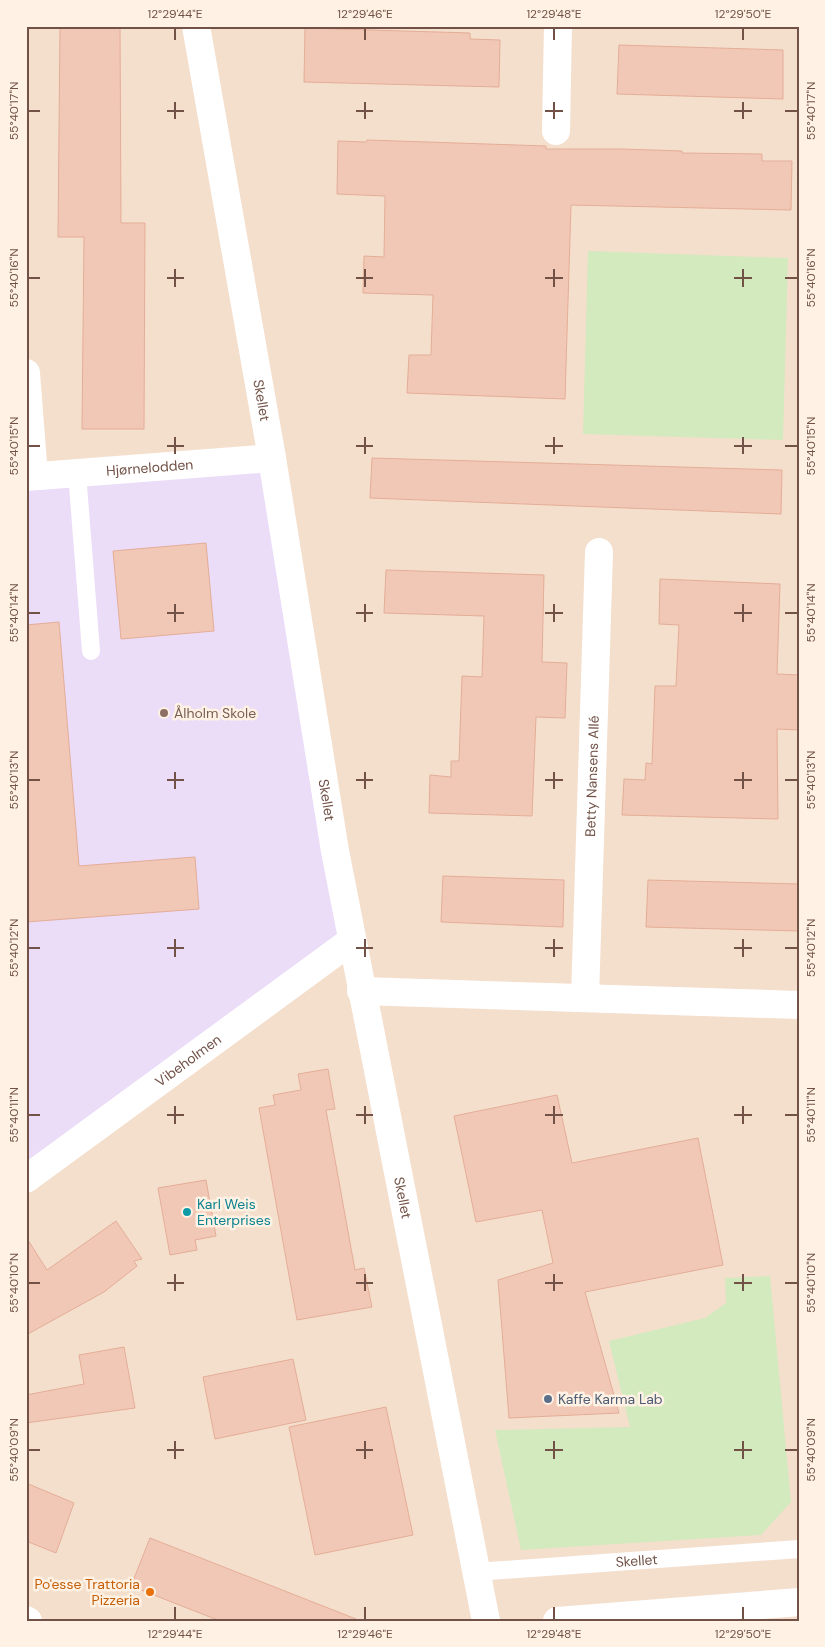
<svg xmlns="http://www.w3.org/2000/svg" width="825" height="1647" viewBox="0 0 825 1647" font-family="'DM Sans',sans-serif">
<rect width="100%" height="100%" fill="#fceedf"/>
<rect fill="#f4dfcd" x="26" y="26" width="773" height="1595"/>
<path fill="#ebdcf8" d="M261,464L339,944L26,1172V483Z"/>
<g fill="#d3e9be">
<path d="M588,251L788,258L783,440L583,434Z"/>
<path d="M770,1276L791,1502L761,1535L521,1550L495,1430L630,1427L609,1341L705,1318L726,1303L725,1278Z"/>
</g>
<g fill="#f1c8b6" stroke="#e4ad97">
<path d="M60,26H120L121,223H145L144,429H82L84,237H58Z"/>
<path d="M305,28L470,33V39L500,40L499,87L304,82Z"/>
<path d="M619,45L783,50V99L617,94Z"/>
<path d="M367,140L546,146V149H622L682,151V153L762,154V161H792L791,210L571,205L565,399L407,393L409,355H431L433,295L363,293L364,256L384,257L385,196L337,194L338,141L366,142Z"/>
<path d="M372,458L782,470L781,514L370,498Z"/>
<path d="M206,543L214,631L121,639L113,551Z"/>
<path d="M386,570L544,575L542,662L567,663L565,718L536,717L532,816L429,813L430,775L451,777V761H459L462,676L482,677L484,616L384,613Z"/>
<path d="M660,579L780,584L777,674L799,675V730L777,729L778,819L622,815L624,779L645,780L646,763L652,764L655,686H676L679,625L659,624Z"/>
<path d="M59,622L79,866L195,857L199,909L26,922V625Z"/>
<path d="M443,876L564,880L563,927L441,922Z"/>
<path d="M648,880L799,884V931L646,927Z"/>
<path d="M328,1069L335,1109L326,1110L355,1270L364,1268L372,1307L297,1320L259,1108L275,1105L273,1095L301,1090L298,1074Z"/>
<path d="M557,1095L572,1163L698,1138L723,1265L585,1292L619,1413L509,1418L498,1280L553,1263L542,1210L476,1222L454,1116Z"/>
<path d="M206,1180L216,1236L195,1240L197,1250L170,1255L158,1188Z"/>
<path d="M116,1221L142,1259L134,1261L137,1266L104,1292L26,1335V1237L47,1270Z"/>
<path d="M124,1347L135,1408L26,1423V1395L84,1384L79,1355Z"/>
<path d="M293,1359L306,1420L215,1439L203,1377Z"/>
<path d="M386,1407L413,1535L315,1555L289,1427Z"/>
<path d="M26,1483L74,1503L56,1553L26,1541Z"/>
<path d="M150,1538L356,1619V1621H220L131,1586Z"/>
</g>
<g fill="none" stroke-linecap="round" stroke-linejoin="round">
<g stroke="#fff" stroke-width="18">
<path d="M77,473L91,651"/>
<path id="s1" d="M476,1572L799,1549"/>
</g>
<g stroke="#fff" stroke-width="28">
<path id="s2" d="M196,26L272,458L335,851L486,1621"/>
<path d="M556,131L558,26"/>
<path d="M26,373L34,476"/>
<path id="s3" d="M26,477L272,458"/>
<path d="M361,991L799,1005"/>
<path id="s4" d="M585,998L599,552"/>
<path id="s5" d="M26,1179L351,941"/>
<path d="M557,1621L799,1602"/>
</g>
<path stroke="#fff" stroke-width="28" d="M26,1620L28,1621"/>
</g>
<path fill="none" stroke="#725247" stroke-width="2" d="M175,28V40M365,28V40M554,28V40M743,28V40M175,102V119M365,102V119M554,102V119M743,102V119M28,111H40M167,111H184M356,111H373M545,111H563M734,111H752M785,111H798M175,269V287M365,269V287M554,269V287M743,269V287M28,278H40M167,278H184M356,278H373M545,278H563M734,278H752M785,278H798M175,437V454M365,437V454M554,437V454M743,437V454M28,446H40M167,446H184M356,446H373M545,446H563M734,446H752M785,446H798M175,604V622M365,604V622M554,604V622M743,604V622M28,613H40M167,613H184M356,613H373M545,613H563M734,613H752M785,613H798M175,772V789M365,772V789M554,772V789M743,772V789M28,780H40M167,780H184M356,780H373M545,780H563M734,780H752M785,780H798M175,939V957M365,939V957M554,939V957M743,939V957M28,948H40M167,948H184M356,948H373M545,948H563M734,948H752M785,948H798M175,1106V1124M365,1106V1124M554,1106V1124M743,1106V1124M28,1115H40M167,1115H184M356,1115H373M545,1115H563M734,1115H752M785,1115H798M175,1274V1291M365,1274V1291M554,1274V1291M743,1274V1291M28,1283H40M167,1283H184M356,1283H373M545,1283H563M734,1283H752M785,1283H798M175,1441V1459M365,1441V1459M554,1441V1459M743,1441V1459M28,1450H40M167,1450H184M356,1450H373M545,1450H563M734,1450H752M785,1450H798M175,1607V1620M365,1607V1620M554,1607V1620M743,1607V1620"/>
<circle fill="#8d6e63" stroke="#fff2e5" stroke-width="2" cx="164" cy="713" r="5"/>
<circle fill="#0f9aa8" stroke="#fff2e5" stroke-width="2" cx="187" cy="1212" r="5"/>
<circle fill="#5c6f8a" stroke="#fff2e5" stroke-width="2" cx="548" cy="1399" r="5"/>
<circle fill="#e8710a" stroke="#fff2e5" stroke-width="2" cx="150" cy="1592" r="5"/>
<g text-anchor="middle" stroke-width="5" stroke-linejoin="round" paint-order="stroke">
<g font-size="14" fill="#725247" stroke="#fff2e5">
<text dy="5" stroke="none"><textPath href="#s2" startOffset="380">Skellet</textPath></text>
<text dy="5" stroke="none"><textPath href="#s3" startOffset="124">Hjørnelodden</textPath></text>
<text dy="5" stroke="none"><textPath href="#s4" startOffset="222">Betty Nansens Allé</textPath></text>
<text dy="5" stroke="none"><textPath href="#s2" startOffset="785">Skellet</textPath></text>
<text dy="5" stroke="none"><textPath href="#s5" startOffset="201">Vibeholmen</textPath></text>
<text dy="5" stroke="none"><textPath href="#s2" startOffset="1190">Skellet</textPath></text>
<text dy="5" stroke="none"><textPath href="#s1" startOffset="161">Skellet</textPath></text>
</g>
<g font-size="14" fill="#785e54" stroke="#fff2e5" text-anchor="start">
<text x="174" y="718">Ålholm Skole</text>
</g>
<g font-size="14" fill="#0d838f" stroke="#fff2e5" text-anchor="start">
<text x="197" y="1209">Karl Weis<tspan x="197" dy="16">Enterprises</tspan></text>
</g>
<g font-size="14" fill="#4e5e75" stroke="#fff2e5" text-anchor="start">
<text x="558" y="1404">Kaffe Karma Lab</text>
</g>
<g font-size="14" fill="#c56008" stroke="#fff2e5" text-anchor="end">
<text x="140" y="1589">Po'esse Trattoria<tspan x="140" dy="16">Pizzeria</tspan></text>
</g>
</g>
<rect width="825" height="1647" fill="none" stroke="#fff2e5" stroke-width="55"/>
<rect x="28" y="28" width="770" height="1592" fill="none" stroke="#725247" stroke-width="2"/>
<g font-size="12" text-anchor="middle" fill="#725247">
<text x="175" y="18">12°29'44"E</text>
<text x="365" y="18">12°29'46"E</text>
<text x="554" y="18">12°29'48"E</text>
<text x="743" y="18">12°29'50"E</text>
<text transform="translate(14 111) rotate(-90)" y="4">55°40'17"N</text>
<text transform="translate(811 111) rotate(-90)" y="4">55°40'17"N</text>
<text transform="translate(14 278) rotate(-90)" y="4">55°40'16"N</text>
<text transform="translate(811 278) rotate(-90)" y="4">55°40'16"N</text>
<text transform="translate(14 446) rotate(-90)" y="4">55°40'15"N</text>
<text transform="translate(811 446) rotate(-90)" y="4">55°40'15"N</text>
<text transform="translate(14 613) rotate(-90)" y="4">55°40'14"N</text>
<text transform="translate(811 613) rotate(-90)" y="4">55°40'14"N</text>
<text transform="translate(14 780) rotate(-90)" y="4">55°40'13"N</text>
<text transform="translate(811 780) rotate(-90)" y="4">55°40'13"N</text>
<text transform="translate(14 948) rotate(-90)" y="4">55°40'12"N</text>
<text transform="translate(811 948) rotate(-90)" y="4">55°40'12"N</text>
<text transform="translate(14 1115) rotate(-90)" y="4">55°40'11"N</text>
<text transform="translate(811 1115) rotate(-90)" y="4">55°40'11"N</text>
<text transform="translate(14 1283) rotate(-90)" y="4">55°40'10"N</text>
<text transform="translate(811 1283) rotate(-90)" y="4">55°40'10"N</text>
<text transform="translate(14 1450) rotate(-90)" y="4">55°40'09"N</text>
<text transform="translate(811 1450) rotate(-90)" y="4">55°40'09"N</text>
<text x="175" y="1638">12°29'44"E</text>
<text x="365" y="1638">12°29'46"E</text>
<text x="554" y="1638">12°29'48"E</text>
<text x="743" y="1638">12°29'50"E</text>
</g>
</svg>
